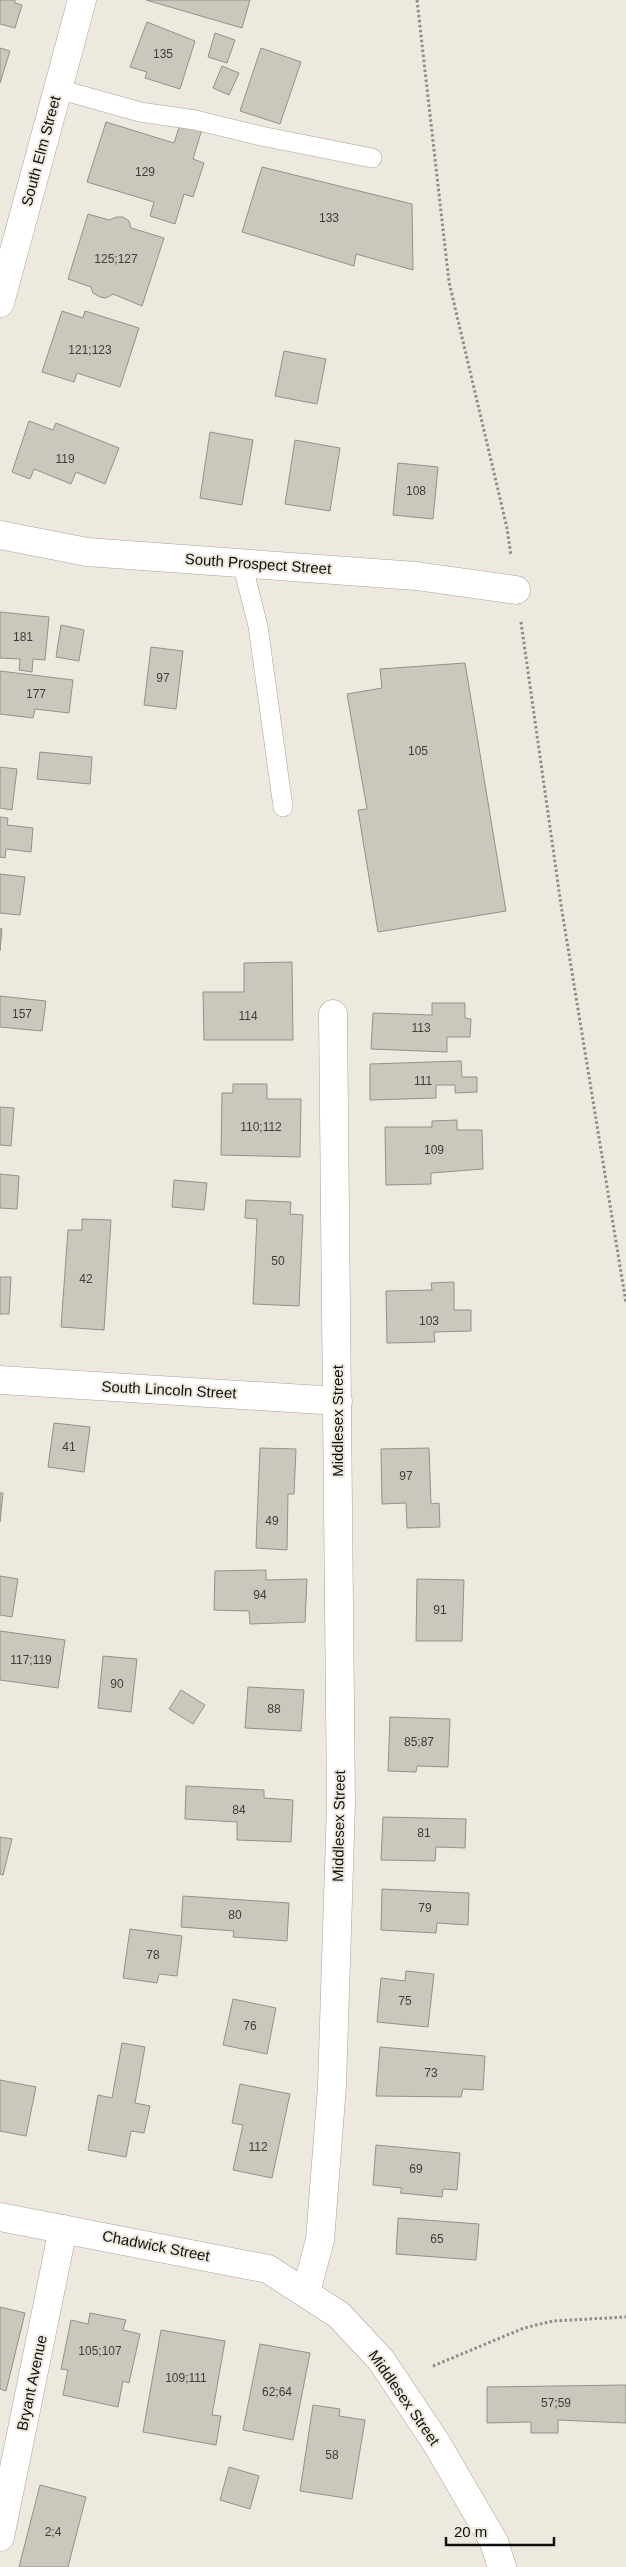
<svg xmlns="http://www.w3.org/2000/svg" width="626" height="2567" viewBox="0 0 626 2567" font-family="Arial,sans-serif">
<rect width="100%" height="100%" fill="#eee9df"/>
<g fill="#ccc7bd" stroke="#969188">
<path d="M0,0H15V3L22,5L15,28L0,24Z"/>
<path d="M146,0H250L242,28Z"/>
<path d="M147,22L195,41L180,89L145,78L147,72L130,67Z"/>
<path d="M215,33L235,40L227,63L208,57Z"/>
<path d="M0,48L10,51L0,83Z"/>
<path d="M261,48L301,62L280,124L240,111Z"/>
<path d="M222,66L239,73L229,95L213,88Z"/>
<path d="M106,122L174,143L181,122L202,129L193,159L204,163L193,197L184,194L175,224L150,216L154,202L87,182Z"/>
<path d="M262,167L412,204L413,270L356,254L354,266L242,232Z"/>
<path d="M88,214L109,220L117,217H123L129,221L131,228L164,238L142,306L113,294L106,298L100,297L93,293L91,287L68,279Z"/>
<path d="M62,311L83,318L85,311L139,328L120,387L77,373L74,382L42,372Z"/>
<path d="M284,351L326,359L317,404L275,396Z"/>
<path d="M29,421L53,430L56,423L119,448L105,484L76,472L71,484L34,469L30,479L12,472Z"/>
<path d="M210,432L253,440L242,505L200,498Z"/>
<path d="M295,440L340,448L330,511L285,504Z"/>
<path d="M398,463L438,467L433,519L393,515Z"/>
<path d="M0,612L49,617L45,660L33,659L32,672L19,670L20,659L0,658Z"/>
<path d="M61,625L84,630L79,661L56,657Z"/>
<path d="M151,647L183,651L176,709L144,705Z"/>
<path d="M465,663L506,911L378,932L358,810L367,809L347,694L382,688L380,669Z"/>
<path d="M0,671L73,680L69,713L35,709L33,718L0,714Z"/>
<path d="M40,752L92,757L90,784L37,779Z"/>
<path d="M0,767L17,769L12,810L0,808Z"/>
<path d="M0,817L8,818L7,825L33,828L31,852L6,849L5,858L0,857Z"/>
<path d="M0,874L25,877L20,915L0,913Z"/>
<path d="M0,928L2,929L0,951Z"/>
<path d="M292,962L293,1040H204L203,992H244V963Z"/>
<path d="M0,996L46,1001L42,1031L0,1027Z"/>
<path d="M432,1003H465V1018L471,1019L470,1037H447V1052L371,1049L373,1013L432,1015Z"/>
<path d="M461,1061L462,1077H477V1092L455,1093V1085H436V1098L370,1100V1064Z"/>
<path d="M233,1084H267V1099H301L300,1157L221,1155L222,1093H233Z"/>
<path d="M0,1107L14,1108L11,1146L0,1145Z"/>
<path d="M457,1120V1130H482L483,1169L431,1173V1184L386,1185L385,1127H432V1121Z"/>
<path d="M0,1174L19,1176L17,1209L0,1208Z"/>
<path d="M174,1180L207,1183L204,1210L172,1207Z"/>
<path d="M246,1200L291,1202L290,1214L303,1215L299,1306L253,1304L257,1219L245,1218Z"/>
<path d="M82,1219L111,1220L104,1330L61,1327L68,1230H82Z"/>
<path d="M0,1277H11L9,1314H0Z"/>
<path d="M454,1282V1310H471V1331L434,1332L435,1342L387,1343L386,1291L432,1290L431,1283Z"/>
<path d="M54,1423L90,1427L84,1472L48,1467Z"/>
<path d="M260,1448L296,1449L294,1494H288L287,1550L256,1548Z"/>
<path d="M429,1448L431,1504L439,1503L440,1527L407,1528L406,1503L382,1504L381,1449Z"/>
<path d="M0,1493H3L0,1522Z"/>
<path d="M266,1570V1580L307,1579L305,1622L250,1624L249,1611L214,1610L215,1571Z"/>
<path d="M0,1576L18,1579L12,1617L0,1615Z"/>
<path d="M417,1579L464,1580L462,1641H416Z"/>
<path d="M0,1631L65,1640L58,1688L0,1680Z"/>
<path d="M103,1656L137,1659L131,1712L98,1708Z"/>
<path d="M248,1687L304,1690L301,1731L245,1728Z"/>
<path d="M181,1690L205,1705L193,1724L169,1709Z"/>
<path d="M390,1717L450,1719L448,1767L417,1766L416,1772L388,1771Z"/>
<path d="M186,1786L264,1790V1798L293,1800L291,1842L237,1840V1822L185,1819Z"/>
<path d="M383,1817L466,1819L465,1848L436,1847L435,1861L381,1860Z"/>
<path d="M0,1837L12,1839L3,1875L0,1874Z"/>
<path d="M382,1889L469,1893L468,1925L437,1923L436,1933L381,1930Z"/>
<path d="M183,1896L289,1903L287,1941L233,1937L234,1931L181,1927Z"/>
<path d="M130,1929L182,1936L177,1976L159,1974L157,1983L123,1978Z"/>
<path d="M406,1971L434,1974L428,2027L377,2022L381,1978L405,1981Z"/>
<path d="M233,1999L276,2008L267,2054L223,2045Z"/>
<path d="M122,2043L145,2047L135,2103L150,2106L144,2133L131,2131L126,2157L88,2150L98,2095L112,2098Z"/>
<path d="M380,2047L485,2056L483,2090L463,2089L461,2097L376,2096Z"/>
<path d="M0,2080L36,2087L26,2136L0,2131Z"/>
<path d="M240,2084L290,2094L272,2178L233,2170L243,2125L232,2123Z"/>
<path d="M376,2145L460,2153L457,2190L443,2189L442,2197L400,2193L402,2188L373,2185Z"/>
<path d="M398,2218L479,2224L476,2260L396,2254Z"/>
<path d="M0,2307L25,2313L6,2391L0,2389Z"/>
<path d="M90,2313L126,2320L123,2330L140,2334L129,2383L123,2381L118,2407L63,2395L68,2370L61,2369L71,2320L88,2324Z"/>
<path d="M161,2330L225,2341L212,2415L221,2416L216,2445L143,2432Z"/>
<path d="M260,2344L310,2353L293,2440L243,2430Z"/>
<path d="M626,2385V2423L558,2420V2433H531V2422L487,2423V2387Z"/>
<path d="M313,2405L340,2409L339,2416L365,2420L352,2499L300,2491Z"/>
<path d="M229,2467L259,2476L250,2509L220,2500Z"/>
<path d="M40,2485L86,2497L68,2567H19Z"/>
</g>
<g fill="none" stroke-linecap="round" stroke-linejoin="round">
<defs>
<g id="service">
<path d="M58,89L140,112L195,120L261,136L372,158"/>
<path d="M242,563L258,626L283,807"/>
</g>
<g id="minor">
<path d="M0,535L87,552L416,576L516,590"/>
<path d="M0,1380L338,1401"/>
<path d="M306,2292L320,2240L332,2086L341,1804L333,1014"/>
<path d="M0,2537L63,2229"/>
</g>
<path id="tertiary" d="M0,2217L268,2269L339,2315L381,2360L437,2444L494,2542L502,2567"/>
<path id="secondary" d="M0,303L82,0"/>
</defs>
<use href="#service" stroke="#a8a39a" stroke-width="20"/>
<use href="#minor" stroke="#a8a39a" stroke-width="29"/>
<use href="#tertiary" stroke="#a8a39a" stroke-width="29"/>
<use href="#secondary" stroke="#a8a39a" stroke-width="29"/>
<g stroke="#908c85" stroke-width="3" stroke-dasharray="2.5 2.5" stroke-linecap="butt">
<path d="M417,0L449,282L507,528L511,556"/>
<path d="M521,622L561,905L626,1303"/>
<path d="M433,2366L524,2328L553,2321L626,2317"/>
</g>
<use href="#service" stroke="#fff" stroke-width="19"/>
<use href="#minor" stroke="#fff" stroke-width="28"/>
<use href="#tertiary" stroke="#fff" stroke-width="28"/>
<use href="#secondary" stroke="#fff" stroke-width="28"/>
</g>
<g text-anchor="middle" stroke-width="4" stroke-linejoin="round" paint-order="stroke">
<g font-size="12" fill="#403d38">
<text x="163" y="58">135</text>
<text x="145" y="176">129</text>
<text x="329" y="222">133</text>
<text x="116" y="263">125;127</text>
<text x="90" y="354">121;123</text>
<text x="65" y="463">119</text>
<text x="416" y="495">108</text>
<text x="23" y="641">181</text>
<text x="163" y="682">97</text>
<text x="36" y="698">177</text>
<text x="418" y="755">105</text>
<text x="22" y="1018">157</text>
<text x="248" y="1020">114</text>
<text x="421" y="1032">113</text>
<text x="423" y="1085">111</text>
<text x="261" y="1131">110;112</text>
<text x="434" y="1154">109</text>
<text x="278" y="1265">50</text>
<text x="86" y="1283">42</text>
<text x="429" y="1325">103</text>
<text x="69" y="1451">41</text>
<text x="406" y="1480">97</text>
<text x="272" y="1525">49</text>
<text x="260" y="1599">94</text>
<text x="440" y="1614">91</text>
<text x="31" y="1664">117;119</text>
<text x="117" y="1688">90</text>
<text x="274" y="1713">88</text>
<text x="419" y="1746">85;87</text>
<text x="239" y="1814">84</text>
<text x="424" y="1837">81</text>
<text x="425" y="1912">79</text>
<text x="235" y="1919">80</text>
<text x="153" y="1959">78</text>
<text x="405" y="2005">75</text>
<text x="250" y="2030">76</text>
<text x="431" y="2077">73</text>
<text x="258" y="2151">112</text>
<text x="416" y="2173">69</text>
<text x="437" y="2243">65</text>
<text x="100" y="2355">105;107</text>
<text x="186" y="2382">109;111</text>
<text x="277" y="2396">62;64</text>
<text x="556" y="2407">57;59</text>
<text x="332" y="2459">58</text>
<text x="53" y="2536">2;4</text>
</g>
<g font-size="15" fill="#110f0c" stroke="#eee9df">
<text transform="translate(41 151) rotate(-75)" y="5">South Elm Street</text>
<text transform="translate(258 564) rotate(4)" y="5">South Prospect Street</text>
<text transform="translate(169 1390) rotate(3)" y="5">South Lincoln Street</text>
<text transform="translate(338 1421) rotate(-90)" y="5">Middlesex Street</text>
<text transform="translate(339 1826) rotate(-89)" y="5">Middlesex Street</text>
<text transform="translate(156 2246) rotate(11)" y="5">Chadwick Street</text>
<text transform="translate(32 2383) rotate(-78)" y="5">Bryant Avenue</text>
<text transform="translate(404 2398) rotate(55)" y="5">Middlesex Street</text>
</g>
</g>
<path d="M446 2537v8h108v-8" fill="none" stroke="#110f0c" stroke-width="2.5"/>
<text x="454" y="2537" font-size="15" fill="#110f0c" stroke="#eee9df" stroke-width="4" paint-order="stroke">20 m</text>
</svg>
